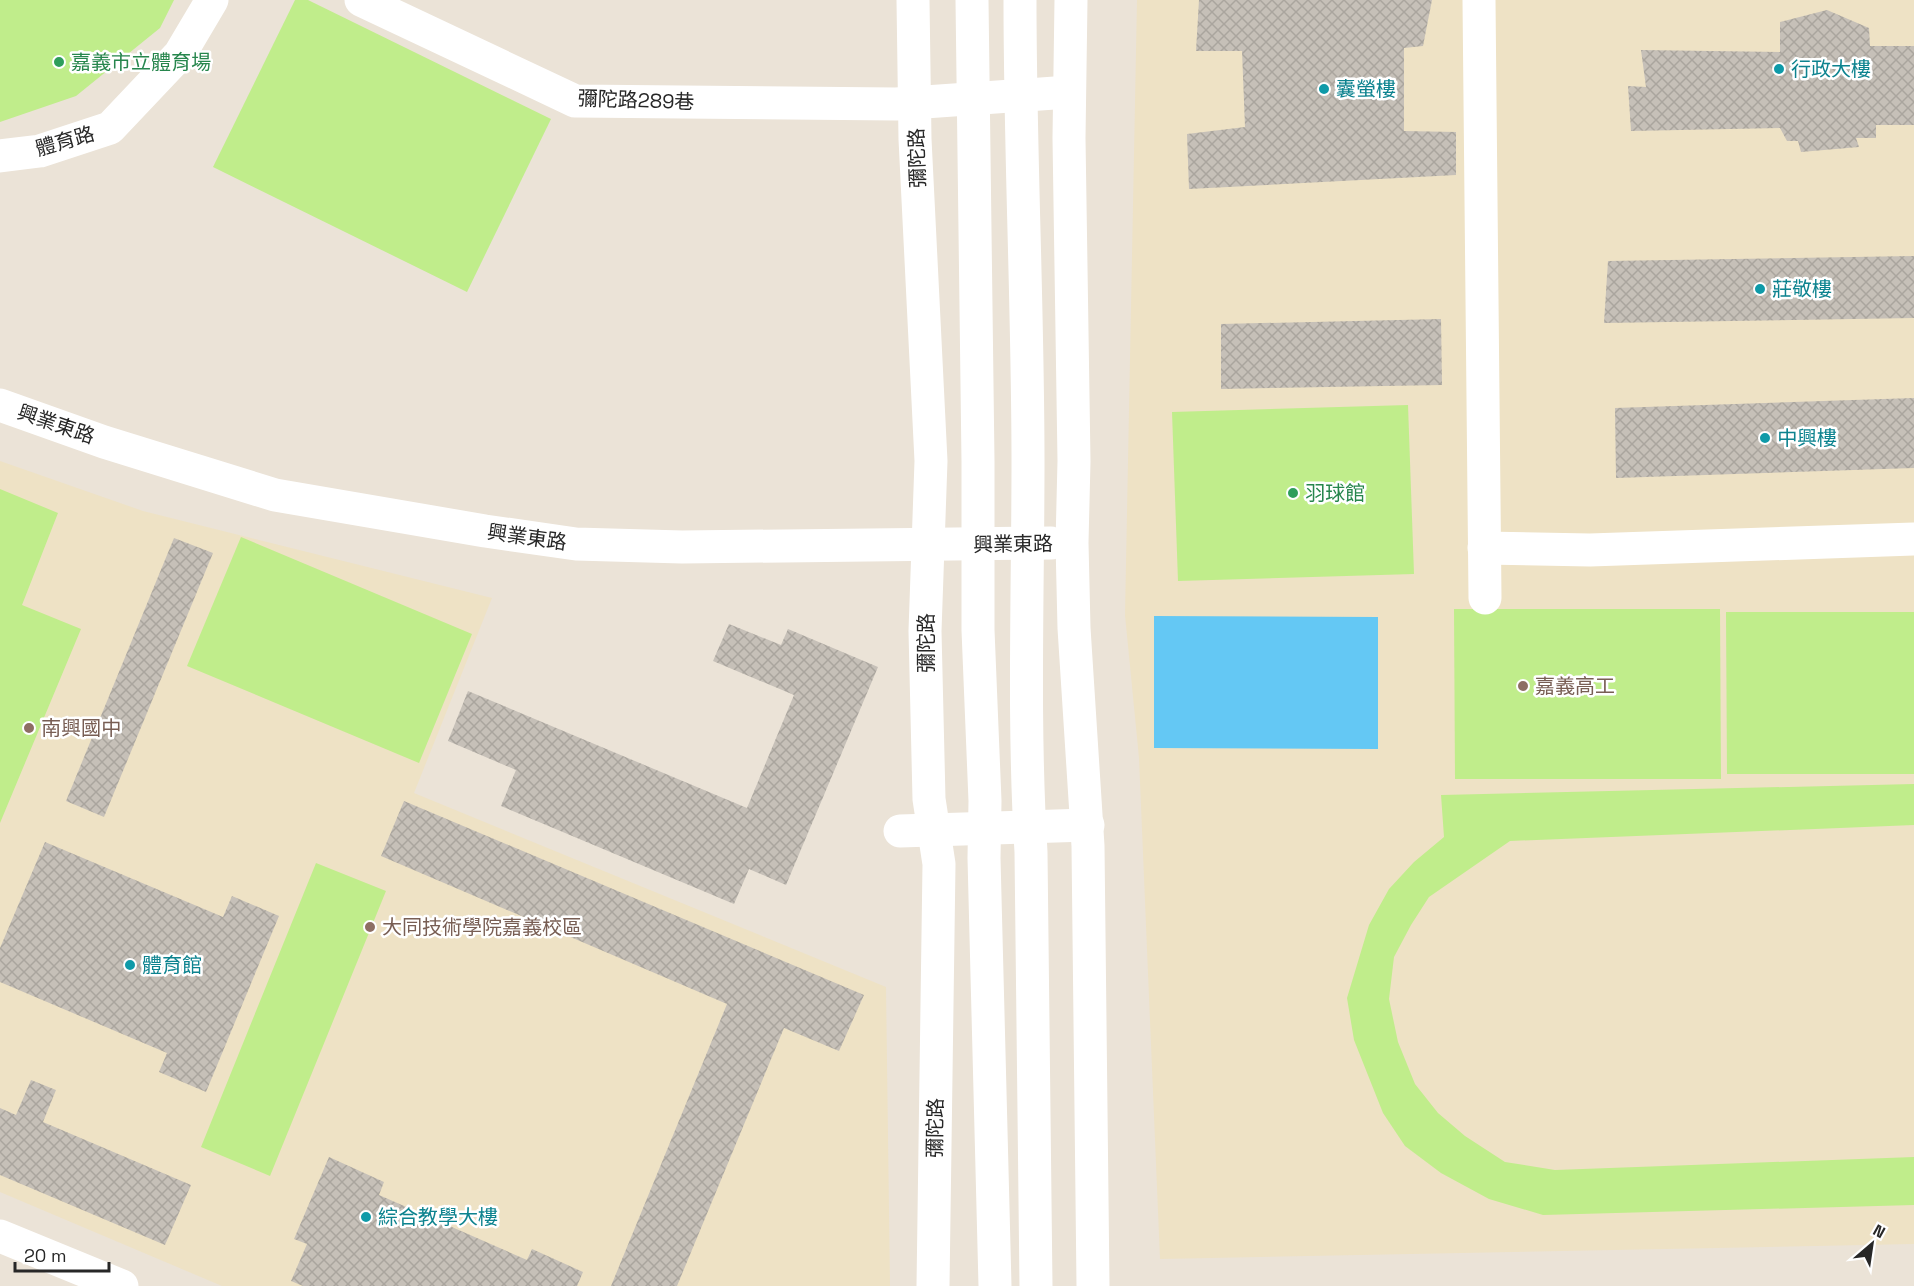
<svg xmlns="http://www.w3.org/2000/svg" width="1914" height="1286" viewBox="0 0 1914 1286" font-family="'Space Grotesk','Noto Sans TC',sans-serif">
<defs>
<pattern id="building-cross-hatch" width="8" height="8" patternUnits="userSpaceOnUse" patternTransform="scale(1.5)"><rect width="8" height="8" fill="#c6c0b8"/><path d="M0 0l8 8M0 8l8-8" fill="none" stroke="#aaa59e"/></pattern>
</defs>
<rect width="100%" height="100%" fill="#ebe3d7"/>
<g fill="#eee2c5">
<path d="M1137,0H1914V1244L1160,1259L1139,758L1125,615Z"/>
<path d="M0,461L143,511L492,598L414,793L886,987L890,1286H222L0,1192Z"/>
</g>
<g fill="#c0ed8b">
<path d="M0,0H174L160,28L76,96L0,122Z"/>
<path d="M295,0H308L551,119L467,292L213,167Z"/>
<path d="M1408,405L1414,574L1178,581L1172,412Z"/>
<path d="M0,489L58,513L22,605L81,629L0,823Z"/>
<path d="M241,537L472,634L419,763L187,666Z"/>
<path d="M1454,609H1720L1721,779H1455Z"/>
<path d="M1726,612H1914V774H1727Z"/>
<path d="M1914,784V825L1510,841L1429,897L1411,925L1394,957L1389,999L1398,1042L1415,1084L1438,1113L1465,1136L1505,1162L1555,1170L1914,1157V1205L1543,1215L1489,1199L1441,1173L1405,1146L1383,1113L1354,1040L1347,998L1369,925L1389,889L1414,862L1444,837L1441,795Z"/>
<path d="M316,863L386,891L270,1176L201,1147Z"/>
</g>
<path fill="#64c8f4" d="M1154,616L1378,617V749L1154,748Z"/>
<g fill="url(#building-cross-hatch)">
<path d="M1199,0H1432L1423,46L1404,48V131L1456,132V175L1189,189L1187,134L1245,127L1242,51H1196Z"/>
<path d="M1827,10L1869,28L1870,46H1914V125H1876V138H1856L1859,147L1801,152L1798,141H1787L1780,128L1631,131L1628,86L1646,87L1641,50L1780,52V22Z"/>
<path d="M1914,256V318L1604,323L1608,261Z"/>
<path d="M1441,319L1442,385L1221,389V324Z"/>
<path d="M1914,398V468L1616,478L1615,408Z"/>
<path d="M174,538L213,553L104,817L66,801Z"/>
<path d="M729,624L781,645L788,629L878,667L786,885L749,869L734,904L501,806L516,770L448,741L468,691L747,808L794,695L713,661Z"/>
<path d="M404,801L864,995L839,1051L784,1028L677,1286H611L727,1004L381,856Z"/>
<path d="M45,842L223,917L232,896L279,916L206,1092L159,1072L167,1053L0,982V948Z"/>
<path d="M31,1080L56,1090L43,1122L191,1185L165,1245L0,1175V1108L16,1115Z"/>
<path d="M329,1157L384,1182L379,1195L527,1260L532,1249L583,1272L577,1286H303L291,1281L307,1244L294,1239Z"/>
</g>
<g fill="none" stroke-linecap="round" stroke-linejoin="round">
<g stroke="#fff" stroke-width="33">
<path d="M361,0L575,101L896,104L1069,92"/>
<path d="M913,0L915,139L931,461L925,631L929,799L939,864L933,1286"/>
<path d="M972,0L978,461V630L985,801L984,858L995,1286"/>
<path d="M1020,0C1020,154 1028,308 1028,462C1028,593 1023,722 1031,852L1036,1286"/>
<path d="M1071,0L1069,138L1074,461L1072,543L1074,628L1088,846L1093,1286"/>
<path d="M1479,0L1485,598"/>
<path d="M0,156L40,151L110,128L180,54L212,0"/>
<path d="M0,405L104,442L275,495L485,531L576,544L682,547L1051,543"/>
<path d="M1484,548L1590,550L1914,539"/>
<path d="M900,831L1088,825"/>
<path d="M0,1236L122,1286"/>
</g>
</g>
<g fill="#2e9e5b" stroke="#fff" stroke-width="2">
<circle cx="59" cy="62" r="6"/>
<circle cx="1293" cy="493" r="6"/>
</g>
<g fill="#0f9aa8" stroke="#fff" stroke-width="2">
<circle cx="1779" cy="69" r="6"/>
<circle cx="1324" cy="89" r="6"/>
<circle cx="1760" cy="289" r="6"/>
<circle cx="1765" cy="438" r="6"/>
<circle cx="130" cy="965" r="6"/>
<circle cx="366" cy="1217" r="6"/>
</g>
<g fill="#8d6e63" stroke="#fff" stroke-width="2">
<circle cx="1523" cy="686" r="6"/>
<circle cx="29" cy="728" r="6"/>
<circle cx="370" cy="927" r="6"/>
</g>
<g text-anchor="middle" stroke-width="5" stroke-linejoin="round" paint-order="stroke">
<g font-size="20" fill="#27864d" stroke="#fff" text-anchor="start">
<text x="71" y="69">嘉義市立體育場</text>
<text x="1305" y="500">羽球館</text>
</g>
<g font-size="20" fill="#0d838f" stroke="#fff" text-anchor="start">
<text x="1791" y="76">行政大樓</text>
<text x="1336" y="96">囊螢樓</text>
<text x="1772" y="296">莊敬樓</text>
<text x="1777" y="445">中興樓</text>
<text x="142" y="972">體育館</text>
<text x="378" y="1224">綜合教學大樓</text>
</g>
<g font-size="20" fill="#272727" stroke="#fff">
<text transform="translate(636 100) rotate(2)" y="7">彌陀路289巷</text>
<text transform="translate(65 141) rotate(-16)" y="7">體育路</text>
<text transform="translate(917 158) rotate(-92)" y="7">彌陀路</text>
<text transform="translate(56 424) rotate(19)" y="7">興業東路</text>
<text transform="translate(527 537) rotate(8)" y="7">興業東路</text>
<text transform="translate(1013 544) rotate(-1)" y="7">興業東路</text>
<text transform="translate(926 643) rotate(-90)" y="7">彌陀路</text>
<text transform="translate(935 1128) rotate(-89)" y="7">彌陀路</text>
</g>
<g font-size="20" fill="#785e54" stroke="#fff" text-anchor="start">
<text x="1535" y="693">嘉義高工</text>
<text x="41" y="735">南興國中</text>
<text x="382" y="934">大同技術學院嘉義校區</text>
</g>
</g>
<g transform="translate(1872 1244) rotate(29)" stroke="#ffffff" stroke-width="4.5" paint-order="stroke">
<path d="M0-4.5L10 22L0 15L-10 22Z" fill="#272727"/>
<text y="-9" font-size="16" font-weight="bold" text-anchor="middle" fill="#272727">N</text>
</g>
<path d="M15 1262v9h94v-9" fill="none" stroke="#272727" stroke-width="3"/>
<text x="24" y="1262" font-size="18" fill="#272727" stroke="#ffffff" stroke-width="4.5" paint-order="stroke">20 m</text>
</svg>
